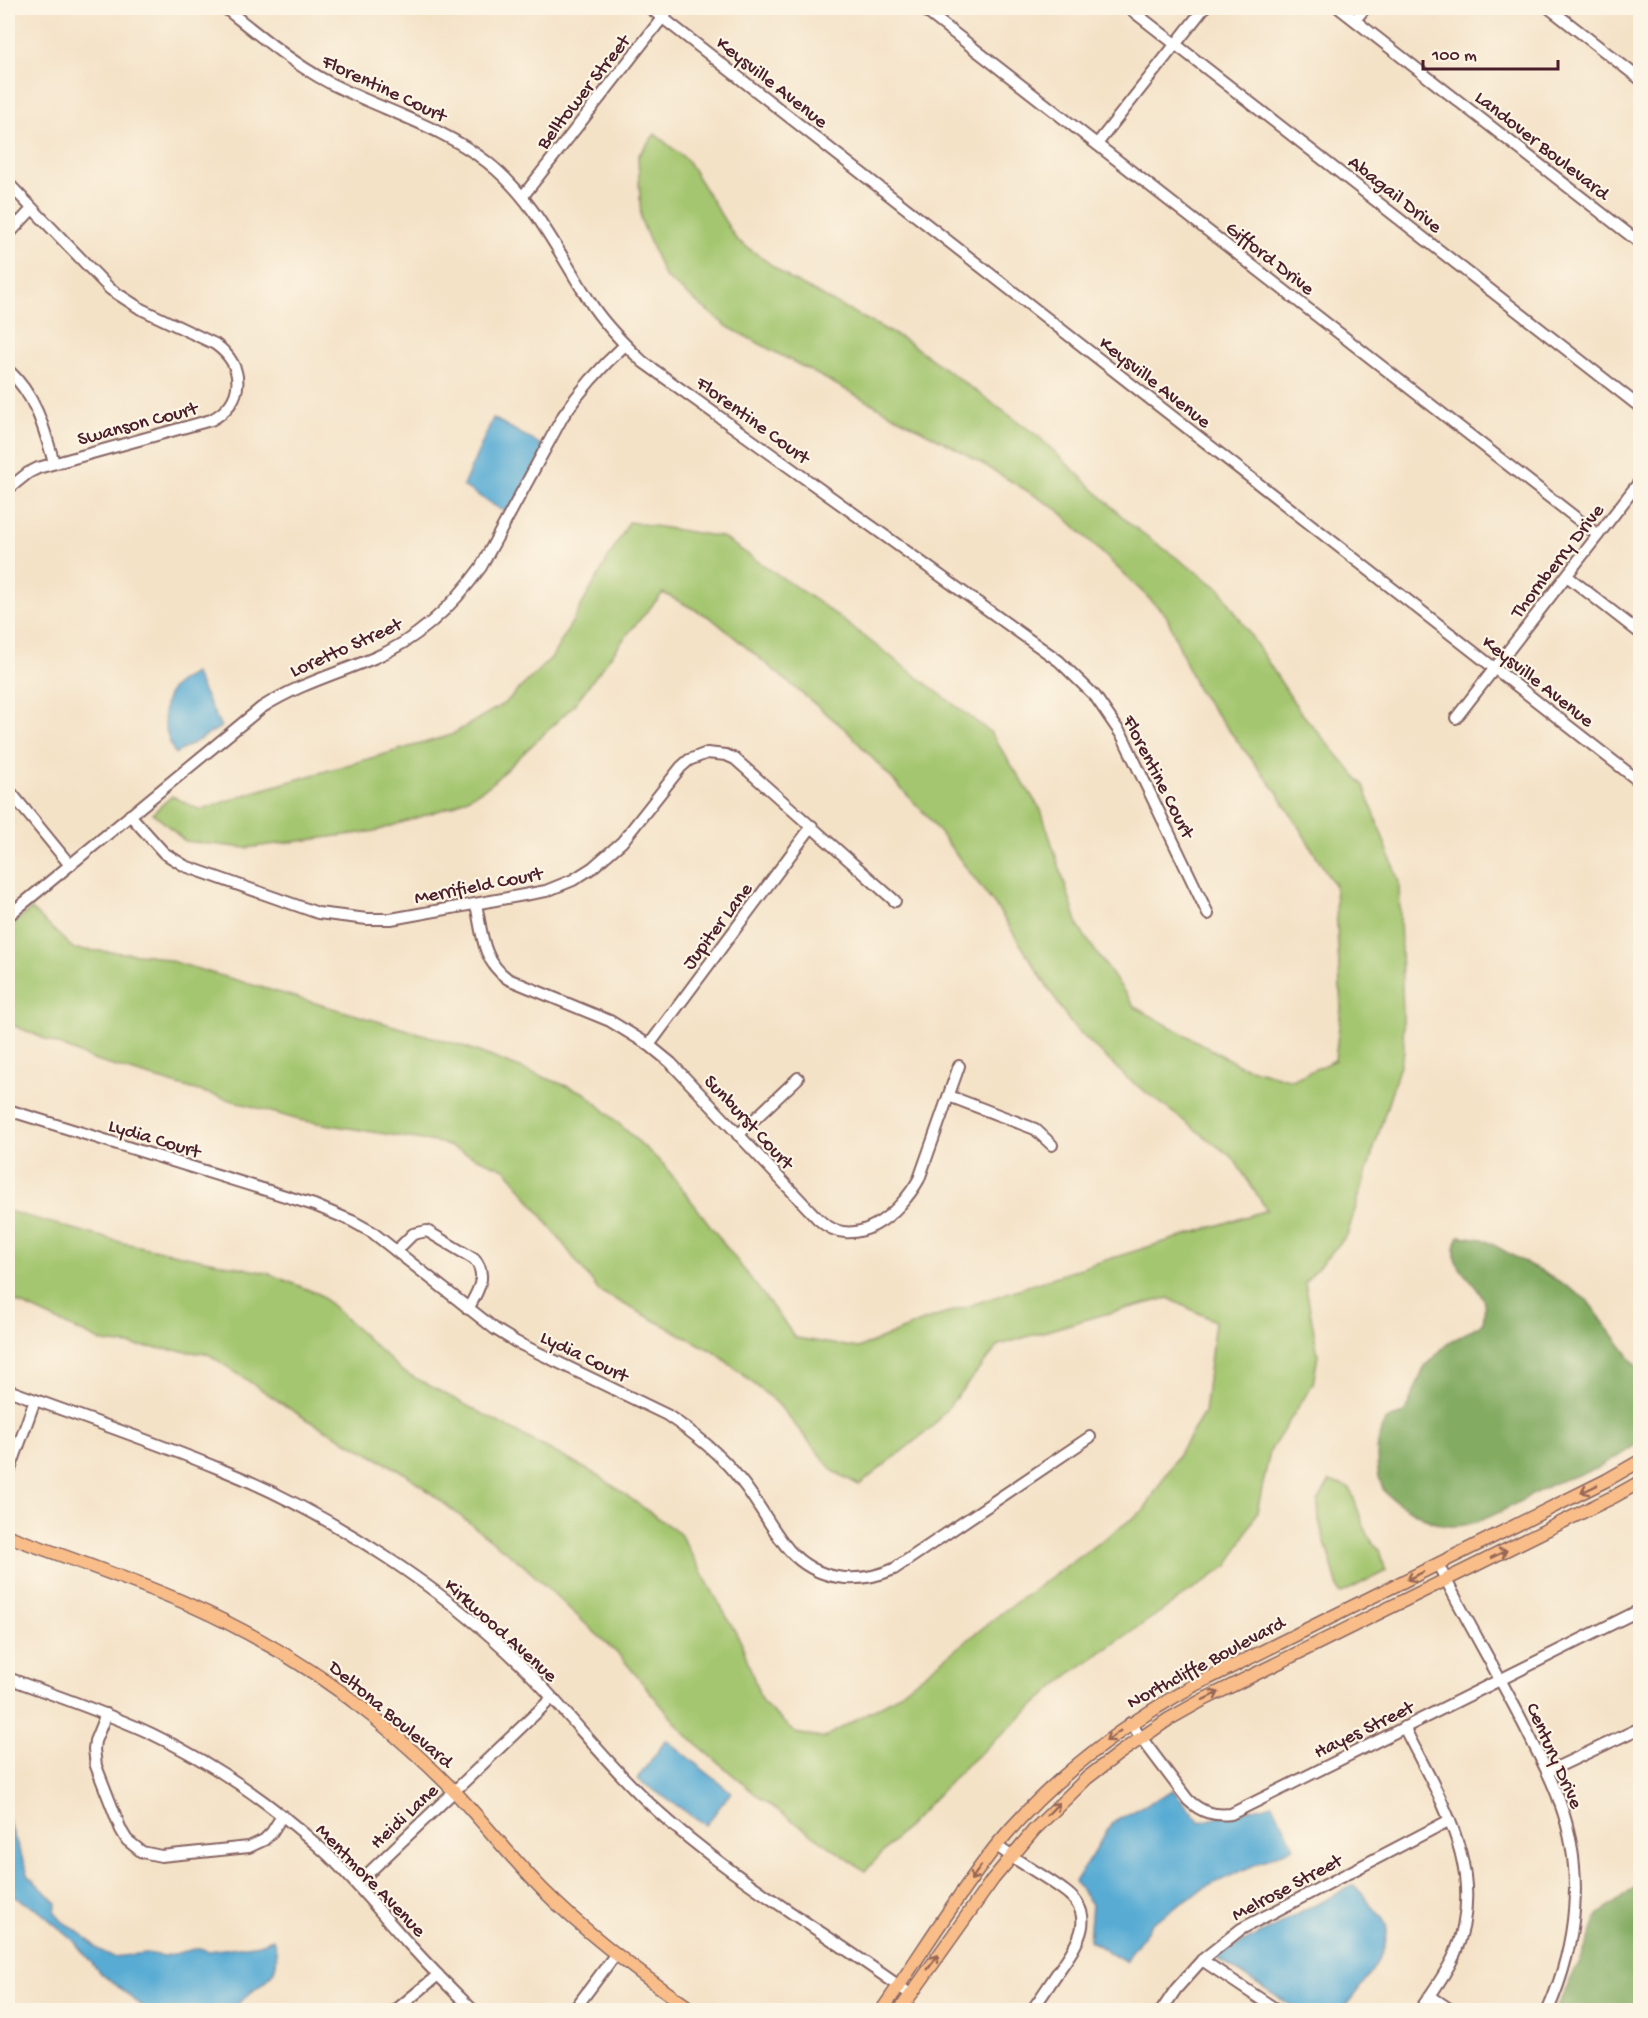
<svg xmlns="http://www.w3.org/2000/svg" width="1648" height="2018" viewBox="0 0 1648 2018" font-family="'Gochi Hand',sans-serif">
<rect width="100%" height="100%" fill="#fcf5e5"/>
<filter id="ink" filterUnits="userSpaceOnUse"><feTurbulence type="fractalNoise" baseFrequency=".0167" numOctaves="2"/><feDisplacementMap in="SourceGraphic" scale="12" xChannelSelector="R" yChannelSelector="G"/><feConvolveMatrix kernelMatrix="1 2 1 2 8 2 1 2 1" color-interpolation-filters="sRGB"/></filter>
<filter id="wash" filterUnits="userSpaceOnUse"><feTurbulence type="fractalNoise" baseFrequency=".008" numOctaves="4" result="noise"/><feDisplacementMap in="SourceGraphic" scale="24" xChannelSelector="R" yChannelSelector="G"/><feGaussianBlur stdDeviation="1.35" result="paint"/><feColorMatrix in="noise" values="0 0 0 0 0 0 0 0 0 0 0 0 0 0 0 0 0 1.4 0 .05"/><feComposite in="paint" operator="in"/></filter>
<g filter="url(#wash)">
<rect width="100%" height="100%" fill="#f4e2c7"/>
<g fill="#a4c66f" stroke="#77724d" stroke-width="1.5">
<path d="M655,134L687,160L736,239L792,280L905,340L1038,436L1130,524L1221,590L1299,710L1364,786L1399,882L1404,1052L1347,1235L1305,1282L1318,1355L1313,1384L1270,1451L1257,1512L1229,1565L1071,1673L961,1770L865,1871L760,1798L685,1734L622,1658L521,1563L406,1474L301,1416L208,1354L103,1342L8,1298V1211L124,1243L267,1273L319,1294L402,1371L599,1476L680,1534L741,1642L762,1702L795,1733L824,1738L894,1698L1004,1611L1144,1510L1204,1413L1215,1321L1168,1298L1094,1317L999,1345L931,1428L859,1485L833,1471L777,1403L716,1353L599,1291L507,1170L441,1143L299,1120L96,1061L8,1023V929L31,909L74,949L150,955L463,1046L585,1093L664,1165L796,1338L858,1348L921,1322L1090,1265L1267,1210L1233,1158L1127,1078L1071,1024L1000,912L927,816L846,730L711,618L663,593L629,632L573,706L489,786L453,806L376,831L246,848L185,841L153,813L172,796L200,810L257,791L451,735L505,703L552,657L629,522L722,537L824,606L990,732L1041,810L1079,928L1135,1007L1239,1065L1292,1080L1335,1060L1341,1009L1335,886L1277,792L1197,689L1166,615L1057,509L961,451L728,327L664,276L641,220L638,156Z"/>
<path d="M1330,1481L1350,1488L1367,1535L1379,1550L1386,1571L1340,1594L1319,1521L1318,1502Z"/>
</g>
<g fill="#83ab62" stroke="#666546" stroke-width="1.5">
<path d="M1459,1236L1483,1239L1560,1282L1587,1300L1640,1371V1442C1627,1450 1613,1461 1598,1468C1584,1474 1569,1477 1555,1483C1522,1497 1478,1533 1441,1525C1430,1522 1394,1502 1386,1493C1374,1480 1374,1432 1387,1420C1391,1417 1399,1416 1404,1414L1425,1366L1447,1344L1483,1323C1484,1316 1486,1305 1483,1299C1472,1274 1444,1267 1459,1236Z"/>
<path d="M1640,1884V2010H1555L1583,1955L1598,1915Z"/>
</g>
<g fill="#59acd4" stroke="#526680" stroke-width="1.5">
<path d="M493,418L545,447L511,516L463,486Z"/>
<path d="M194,673L221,727L175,754C166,736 158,709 171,690C175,683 187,678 194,673Z"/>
<path d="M666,1740L731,1792L706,1825L637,1779Z"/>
<path d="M1173,1790L1200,1822L1273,1804L1294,1847L1206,1887L1152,1923L1125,1962L1089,1940L1092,1904L1075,1882L1112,1823Z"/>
<path d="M8,1820L29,1876L56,1903L55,1913L63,1922L82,1934L99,1950L114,1957L146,1953L165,1956L199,1948L209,1951L260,1944L273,1939C288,1983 253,1982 233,2010H147L99,1972L73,1940L39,1911L8,1893Z"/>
<path d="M1354,1885C1361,1893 1384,1918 1386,1925C1393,1950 1357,1992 1342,2010H1298L1215,1957Z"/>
</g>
</g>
<g filter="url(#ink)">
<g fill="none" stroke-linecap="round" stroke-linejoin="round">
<defs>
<g id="minor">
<path d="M225,8C263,38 300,70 344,90C392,113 445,129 487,162C536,200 560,257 594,308C608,328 625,345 643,362L1059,661L1095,696L1123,737L1208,914"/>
<path d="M650,8L1640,782"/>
<path d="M922,8L1598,535"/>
<path d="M1129,8L1640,407"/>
<path d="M1339,8L1640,243"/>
<path d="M1549,8L1640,79"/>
<path d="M1355,20L1365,8"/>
<path d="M1097,144L1204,8"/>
<path d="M8,183L110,289L141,309L215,344C246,366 245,402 211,420L38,468L28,473L8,489"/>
<path d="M523,196L670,8"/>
<path d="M8,215L17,225"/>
<path d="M8,235L32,209"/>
<path d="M8,370C36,396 44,428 54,463"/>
<path d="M1567,576L1640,633"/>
<path d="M1456,718L1640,481"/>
<path d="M8,789L70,865"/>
<path d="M130,815L164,853L185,866L318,913L367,919H391L546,891L573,880L592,868L622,842L681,767L689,760L707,753L726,755L735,759L895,901"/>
<path d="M476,904C482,932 482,961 508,979L610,1021L649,1045L671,1063L818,1219C855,1254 900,1213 919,1179L959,1066"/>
<path d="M8,916L261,708C299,684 333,675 374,658C419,639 453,606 481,567L563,416C581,389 601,367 625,345"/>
<path d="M649,1045L812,826"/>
<path d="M949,1096L1035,1129L1052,1145"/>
<path d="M8,1110L314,1205L352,1221L372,1232L495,1329L516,1342L667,1415C695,1434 721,1454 742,1482C759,1503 771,1529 789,1550C817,1581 857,1585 894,1569L1090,1437"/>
<path d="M738,1135L798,1078"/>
<path d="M396,1251L413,1234L427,1231L474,1259C489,1275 477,1293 468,1309"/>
<path d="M8,1390C78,1416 150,1440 220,1469C278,1492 334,1523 386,1557C439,1592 491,1633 535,1679C575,1721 609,1766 651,1805C730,1879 824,1931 910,1994"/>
<path d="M8,1475L35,1400"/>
<path d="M1438,1564C1466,1621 1500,1676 1528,1733C1539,1756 1552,1778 1560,1803C1585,1872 1577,1944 1548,2010"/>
<path d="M8,1678C56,1696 105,1712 152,1734C215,1764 272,1804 324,1851C354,1879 379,1911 407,1942C428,1965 450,1988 473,2010"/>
<path d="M106,1714L95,1741L94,1749L96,1766L121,1830L127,1840L142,1852L161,1856L249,1847L264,1840L272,1832L282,1816"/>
<path d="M1130,1723L1188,1800C1201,1812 1213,1816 1231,1814L1640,1610"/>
<path d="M1404,1727C1440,1800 1490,1872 1454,1956C1445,1975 1432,1993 1420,2010"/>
<path d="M1547,1772L1640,1728"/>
<path d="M997,1846C1019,1863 1044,1875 1066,1892C1099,1917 1075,1947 1058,1972C1049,1985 1041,1998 1032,2010"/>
<path d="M357,1884L552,1698"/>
<path d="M1202,1960L1277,2010"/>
<path d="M1430,1996L1451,2010"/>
<path d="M396,2010L438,1975"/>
<path d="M574,2010L615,1955"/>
<path d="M1162,2010L1176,1989L1202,1960L1241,1929L1450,1820"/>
</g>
<g id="major">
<path d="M8,1536C68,1558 131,1579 190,1605C255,1634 317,1671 372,1716C401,1740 430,1766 456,1793C486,1825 513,1860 544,1891C589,1936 640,1974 692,2010"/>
<path d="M882,2010C920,1956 955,1898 996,1846C1051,1779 1118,1728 1193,1686L1607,1480L1640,1461"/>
<path d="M900,2010L993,1879L1034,1830L1087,1778L1118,1754L1169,1719L1201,1701L1615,1496L1640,1482"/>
</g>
</defs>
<use href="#minor" stroke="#866362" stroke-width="14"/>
<use href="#major" stroke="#866362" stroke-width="15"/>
<use href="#minor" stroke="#fff" stroke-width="10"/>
<use href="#major" stroke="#f8bd88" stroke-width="12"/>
</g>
<defs><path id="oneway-shaft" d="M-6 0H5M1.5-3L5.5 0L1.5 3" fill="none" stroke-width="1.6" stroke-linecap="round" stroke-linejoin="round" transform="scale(1.5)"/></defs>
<g stroke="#986655">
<use href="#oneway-shaft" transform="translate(1589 1489) rotate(154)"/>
<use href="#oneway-shaft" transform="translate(1499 1554) rotate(-26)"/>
<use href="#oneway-shaft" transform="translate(1415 1576) rotate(154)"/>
<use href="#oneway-shaft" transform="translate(1211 1696) rotate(-26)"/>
<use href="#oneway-shaft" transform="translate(1113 1736) rotate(144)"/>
<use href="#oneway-shaft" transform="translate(1053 1809) rotate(-46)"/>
<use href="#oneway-shaft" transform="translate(976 1873) rotate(125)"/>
<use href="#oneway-shaft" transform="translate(933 1962) rotate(-54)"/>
</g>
</g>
<g text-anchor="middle" stroke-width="4.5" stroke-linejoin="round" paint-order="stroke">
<g font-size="20" fill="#4a1f2b" stroke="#fcf5e5">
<text transform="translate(773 81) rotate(38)" y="7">Keysville Avenue</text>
<text transform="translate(385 87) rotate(25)" y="7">Florentine Court</text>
<text transform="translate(582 91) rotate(-52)" y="7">Belltower Street</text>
<text transform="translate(1543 144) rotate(38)" y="7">Landover Boulevard</text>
<text transform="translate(1396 193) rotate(38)" y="7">Abagail Drive</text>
<text transform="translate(1271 257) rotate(38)" y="7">Gifford Drive</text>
<text transform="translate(1156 381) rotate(38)" y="7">Keysville Avenue</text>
<text transform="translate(754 419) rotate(36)" y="7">Florentine Court</text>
<text transform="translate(137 422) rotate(-15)" y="7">Swanson Court</text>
<text transform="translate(1556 560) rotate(-52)" y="7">Thornberry Drive</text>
<text transform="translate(345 646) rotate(-24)" y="7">Loretto Street</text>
<text transform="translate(1539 680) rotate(38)" y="7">Keysville Avenue</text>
<text transform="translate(1160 776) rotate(63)" y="7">Florentine Court</text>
<text transform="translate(478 884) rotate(-11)" y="7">Merrifield Court</text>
<text transform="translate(716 925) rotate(-53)" y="7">Jupiter Lane</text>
<text transform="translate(750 1121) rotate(47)" y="7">Sunburst Court</text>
<text transform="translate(155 1137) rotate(17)" y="7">Lydia Court</text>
<text transform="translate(585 1355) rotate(26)" y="7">Lydia Court</text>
<text transform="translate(502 1629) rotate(42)" y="7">Kirkwood Avenue</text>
<text transform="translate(1205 1661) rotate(-28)" y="7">Northcliffe Boulevard</text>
<text transform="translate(392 1713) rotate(40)" y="7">Deltona Boulevard</text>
<text transform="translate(1363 1728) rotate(-26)" y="7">Hayes Street</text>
<text transform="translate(1556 1755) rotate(66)" y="7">Century Drive</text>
<text transform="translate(403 1815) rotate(-43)" y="7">Heidi Lane</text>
<text transform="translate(372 1879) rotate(46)" y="7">Mentmore Avenue</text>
<text transform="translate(1286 1886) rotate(-28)" y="7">Melrose Street</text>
</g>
</g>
<rect width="1648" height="2018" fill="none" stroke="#fcf5e5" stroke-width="30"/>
<path d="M1423 60v9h135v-9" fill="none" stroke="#4a1f2b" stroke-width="3"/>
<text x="1432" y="60" font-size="18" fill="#4a1f2b" stroke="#fcf5e5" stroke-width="4.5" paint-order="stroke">100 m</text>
</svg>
